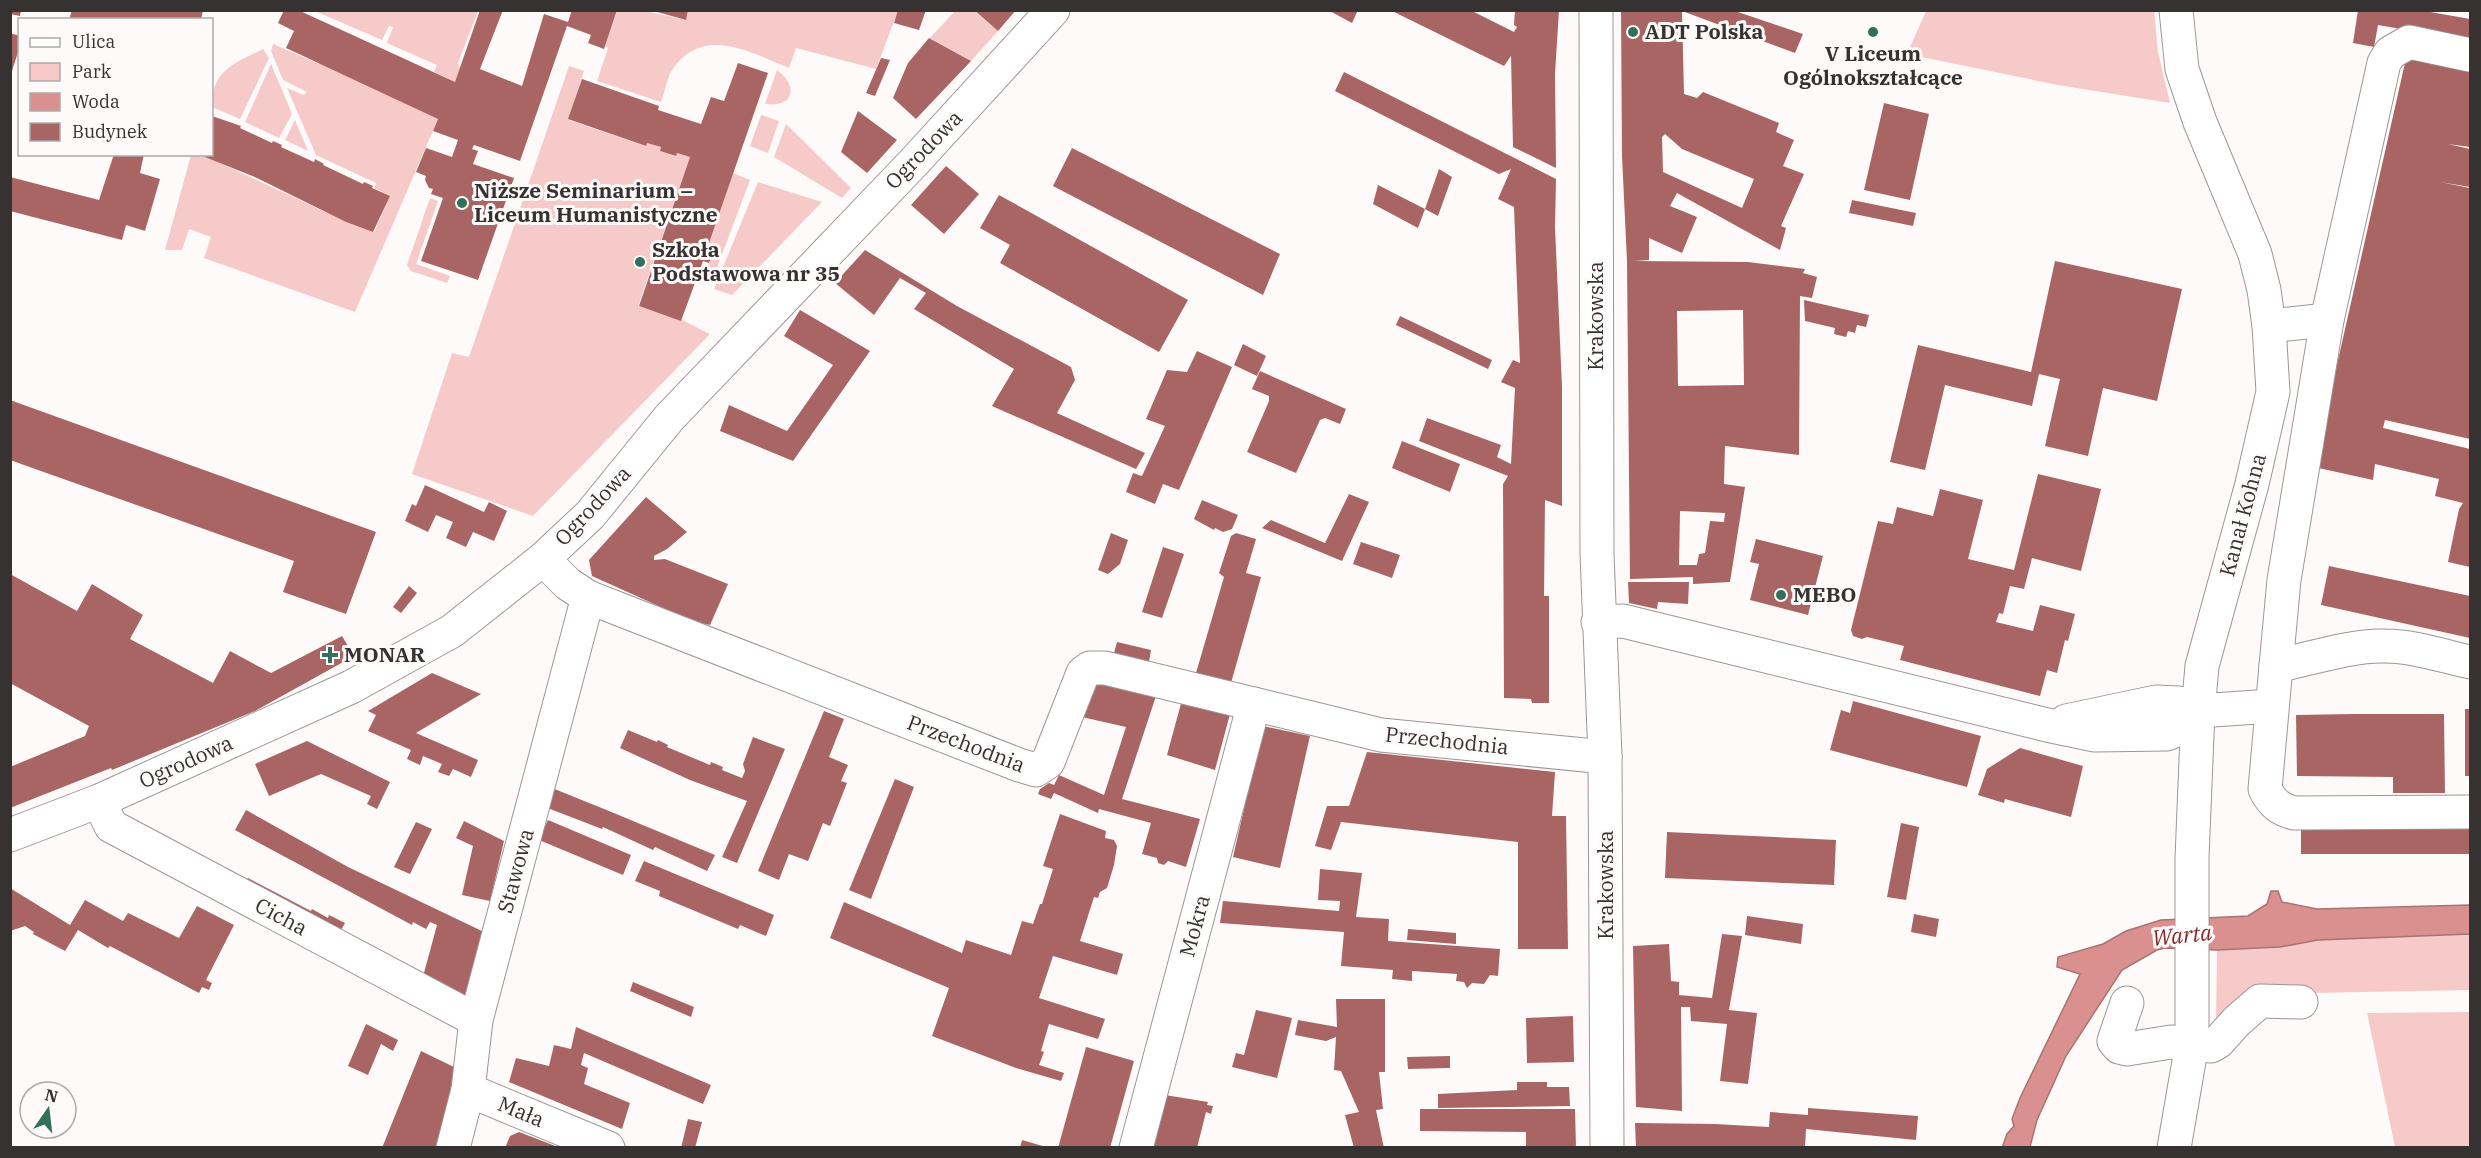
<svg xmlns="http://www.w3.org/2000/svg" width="2481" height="1158" viewBox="0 0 2481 1158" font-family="'IBM Plex Serif',serif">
<rect width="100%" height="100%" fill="#fefafa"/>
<g fill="#f6cac8">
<path d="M688,10L898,11L876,69L796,48L789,68C752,53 705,25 674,67C667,76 665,92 661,102L597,81L608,48L605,46L617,11H646L685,20Z"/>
<path d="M315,11H478L458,63L460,68L455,82L434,72L437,65L387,43L393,27L389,26L382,40Z"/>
<path d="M955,11H974L998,31L971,61L930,38Z"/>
<path d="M1926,11H2154L2158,52L2170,103L2058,85L1907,54Z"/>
<path d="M273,44L319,64L320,62L438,119L355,312L204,258L211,237L189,229L182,250H165L191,155H203L353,225L374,232L390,196L374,188L376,183L316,155L287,88L304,95L307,92L283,80L271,51Z"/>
<path d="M263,49L269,58L240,119L212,107C211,70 235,63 263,49Z"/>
<path d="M271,64L292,114L279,138L245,122Z"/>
<path d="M569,66L584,71L569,120L645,146L647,143L661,147L660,151L675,156L677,153L690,157L638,306L682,320L710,334L533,516L412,474L452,353L469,357Z"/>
<path d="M777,70C798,85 795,108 765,104Z"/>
<path d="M761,115L779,121L768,153L750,146Z"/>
<path d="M295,120L308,151L285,140Z"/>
<path d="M786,124L851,188L842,198L774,157Z"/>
<path d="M733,173L750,180L712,281L704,278L714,249L708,246Z"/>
<path d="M758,182L822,202L732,295L714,289Z"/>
<path d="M430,198L438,201L416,264L450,276L447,283L411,271L407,265Z"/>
<path d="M2470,934V990L2254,994L2216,1029L2217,950L2280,947L2318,940Z"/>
<path d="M2470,1012V1147H2395L2367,1013Z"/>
</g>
<path fill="#d9908e" stroke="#a87472" stroke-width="1.5" d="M2271,891H2278L2282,902L2317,909L2470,905V934L2318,940L2280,947L2217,950L2165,948L2157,950L2122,970L2066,1056L2037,1120L2030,1147L2002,1148L2007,1134L2014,1126L2012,1119L2020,1098L2080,974L2057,967L2058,957L2103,944L2126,931L2161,920L2248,916L2267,904Z"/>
<g fill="#a96564" fill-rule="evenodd">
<path d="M10,10H21L20,16L10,14Z"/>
<path d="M72,10H203L201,20H69Z"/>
<path d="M284,10H298L455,82L480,10H503L480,69L522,86L544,14L568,22L572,10H617L604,49L588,43L591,35L567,26L520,161L474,145L472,149L478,151L473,164L514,178L478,280L421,261L443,198L431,194L433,189L429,188L425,180L426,176L416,172L426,148L452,157L458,140L433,131L438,119L286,48L294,31L278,23Z"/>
<path d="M650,10H688L686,20Z"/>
<path d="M898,10H926L919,30L894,23Z"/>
<path d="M974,10H1016L998,31Z"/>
<path d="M1328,10H1358L1352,23Z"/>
<path d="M1390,10H1470L1514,32L1517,27L1514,25L1515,10H1559L1555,74L1556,168L1513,147L1511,56L1504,66Z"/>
<path d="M1621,10H1732L1803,34L1795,53L1682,11L1684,94L1697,98L1703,92L1779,123L1776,132L1794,140L1783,166L1804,174L1781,226L1786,228L1780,250L1677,193L1670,206L1697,217L1682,253L1649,238V260L1634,261L1748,262L1805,269L1803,273L1817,277L1812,298L1800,296L1799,455L1725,446L1724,484L1745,487L1730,582L1693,584V577L1630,579L1627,261L1622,156ZM1665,134L1682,149L1754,179L1742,208L1663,172L1662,137ZM1743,310L1744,385L1678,386L1677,311ZM1680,511L1725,513L1724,522L1710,521L1705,553L1699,554L1697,565H1679Z"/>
<path d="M2358,10H2419L2470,19V41L2378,25L2374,47L2353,43Z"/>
<path d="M10,33L20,36V46L11,74Z"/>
<path d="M929,38L971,61L916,119L893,98L908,63Z"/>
<path d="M2409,45L2470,58V147L2448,144L2470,149V187L2440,182L2470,188V439L2385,420L2383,428L2470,449V567L2448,562L2459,509L2463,503L2435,496L2439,479L2375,464L2373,480L2314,467Z"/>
<path d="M881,58L890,60L875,96L866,93Z"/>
<path d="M738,63L768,73L708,246L714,249L709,263L703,261L681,321L639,306L690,157L677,153L676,156L660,151L661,147L647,143L646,146L568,119L582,79L659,106L658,110L701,124L711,97L724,101Z"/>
<path d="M1344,72L1556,179L1555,227L1562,387V506L1545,500L1544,596H1549V703H1532L1531,699L1504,698L1503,484L1508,476L1419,441L1427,418L1501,445L1497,457L1511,464L1515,388L1501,382L1513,360L1520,363L1514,207L1498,199L1511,169L1499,174L1335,91Z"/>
<path d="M1884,103L1929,114L1910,200L1864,190Z"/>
<path d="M858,111L897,140L867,173L841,152Z"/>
<path d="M212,116L241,126L240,128L272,143L273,141L282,145L281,147L314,162L315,159L324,164L323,165L363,184L364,182L373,186L372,188L390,196L373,232L346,222L257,178L205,157L206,154H212Z"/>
<path d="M1072,148L1280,254L1263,295L1053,186Z"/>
<path d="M114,154H144L140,173L160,179L145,231L126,225L122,240L10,211V177L99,200Z"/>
<path d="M946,166L979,194L944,234L911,205Z"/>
<path d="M1439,169L1452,177L1438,216L1425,209Z"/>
<path d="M1378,185L1425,209L1418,228L1373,204Z"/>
<path d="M999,195L1188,300L1159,352L1000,263L1010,245L980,228Z"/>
<path d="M1852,200L1916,213L1913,226L1849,213Z"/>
<path d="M865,250L957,306L1071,367L1075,380L1057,413L1145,453L1136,469L992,406L1014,369L914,309L926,293L900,278L874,315L835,283Z"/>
<path d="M2055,261L2182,289L2157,401L2103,388L2088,456L2045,446L2060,379L2039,374L2032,406L1945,385L1925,470L1890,462L1918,345L2031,372Z"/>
<path d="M1804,300L1869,315L1866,327L1857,325L1855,333L1848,331L1846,337L1834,334L1835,328L1805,321Z"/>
<path d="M800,310L870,351L793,461L720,431L729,405L787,431L833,365L784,336Z"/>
<path d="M1400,316L1492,360L1488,369L1396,325Z"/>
<path d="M1243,344L1266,356L1257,376L1234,365Z"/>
<path d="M1197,351L1232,367L1179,490L1163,484L1155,504L1126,492L1133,473L1142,476L1165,426L1146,419L1167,370L1187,372Z"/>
<path d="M1260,371L1346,409L1340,424L1325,418L1320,420L1296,473L1247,452L1269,401V396L1252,389Z"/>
<path d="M10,400L376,532L346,614L283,592L294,561L10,460Z"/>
<path d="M1402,441L1460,464L1450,492L1392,468Z"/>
<path d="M2038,474L2101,489L2081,571L2032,558L2024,589L2010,586L2003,614L1999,613L1996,622L2033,631L2040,605L2075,614L2068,641L2065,640L2057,673L2047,670L2040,696L1900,660L1904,646L1867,637L1862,639L1853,636L1851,630L1878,521L1893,524L1897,507L1933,516L1940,489L1983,500L1968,559L2014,570Z"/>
<path d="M425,485L484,512L489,502L507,511L494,541L473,532L466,547L446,538L453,522L436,515L428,532L405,521L412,504L416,506Z"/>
<path d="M1349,494L1369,502L1342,561L1262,528L1271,520L1325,543Z"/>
<path d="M646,497L687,532L667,549L654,556V560L665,559L728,584L710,625L692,621L592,576L589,560Z"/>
<path d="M1202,500L1238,515L1232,529L1223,532L1215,528L1214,530L1194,519Z"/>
<path d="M1111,533L1128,540L1120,564L1108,574L1098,570Z"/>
<path d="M1236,533L1256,539L1246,573L1261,577L1231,683L1196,673L1224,577L1219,573L1231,536Z"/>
<path d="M1756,539L1823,556L1808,615L1750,600L1759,564L1750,562Z"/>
<path d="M1361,542L1400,555L1392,578L1353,564Z"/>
<path d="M1163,547L1184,554L1162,618L1142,612Z"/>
<path d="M2329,566L2470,596V638L2321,605Z"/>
<path d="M10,574L77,611L92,584L143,615L130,639L213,683L230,651L271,673L342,636L354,656L255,711L112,770L111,768L10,808V767L85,736L89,726L10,683Z"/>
<path d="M1628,582H1689L1688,604L1658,602L1657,609L1629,603Z"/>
<path d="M409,586L417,593L401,613L393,607Z"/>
<path d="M1117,642L1151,650L1149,662L1114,653Z"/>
<path d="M432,673L481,694L416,733L478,760L471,777L453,769L449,776L438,772L442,764L423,756L420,765L407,759L411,750L368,731L376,715L368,711Z"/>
<path d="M1099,680L1157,693L1122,799L1200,819L1186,867L1168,861L1164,865L1158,863L1157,858L1142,854L1151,823L1099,809L1098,813L1054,793L1051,799L1038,794L1040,789L1049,783L1054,785L1059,775L1104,795L1126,727L1082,717L1092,685Z"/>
<path d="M1182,700L1230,714L1215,770L1167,755Z"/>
<path d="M1853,701L1981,736L1967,787L1830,750L1841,710L1850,713Z"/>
<rect x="2465" y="709" width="5" height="67"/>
<path d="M824,711L844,719L829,757L848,765L841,781L847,783L830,826L823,823L808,861L789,854L779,880L758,871Z"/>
<path d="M2353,714H2444L2445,793H2393V777L2297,776L2296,715Z"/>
<path d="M1263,726L1310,736L1280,868L1233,857Z"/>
<path d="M628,730L657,742L658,740L668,745L667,747L710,765L711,762L723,767L722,770L742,778L745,771L743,764L753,737L785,749L737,863L722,857L747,801L690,780L620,748Z"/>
<path d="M307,741L390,782L377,809L367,804L371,796L321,774L269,796L255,764Z"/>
<path d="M2020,748L2083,766L2071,817L2005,799L2004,803L1978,795L1987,769Z"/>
<path d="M1367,752L1555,772L1552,816H1566L1568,949H1518V842L1341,822L1331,850L1315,846L1327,806H1349Z"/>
<path d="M895,779L914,787L871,899L849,890Z"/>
<path d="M552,788L609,811L715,855L707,871L655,847L653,850L603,827L602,829L545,807Z"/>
<path d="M246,810L348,867L484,932L468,1008L421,984L437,925L430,922L426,929L413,922L412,925L235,830Z"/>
<path d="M1060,814L1106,831L1105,838L1114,840L1117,846L1114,865L1107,888L1100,892L1098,898L1094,897L1080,941L1123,954L1117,975L1053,956L1039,998L1105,1019L1098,1039L1049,1024L1041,1051L1044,1052L1039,1065L1064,1073L1061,1081L1016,1068L932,1036L949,988L830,938L844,902L962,953L966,940L1011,955L1022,921L1033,924L1040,904H1042L1053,869L1043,866Z"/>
<path d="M548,820L631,855L623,875L539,840Z"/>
<path d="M464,821L504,841L490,901L462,895L473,846L456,838Z"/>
<rect x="2301" y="821" width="169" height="33"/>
<path d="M416,822L432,829L410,874L394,867Z"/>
<path d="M1901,823L1919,827L1906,900L1887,897Z"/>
<path d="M1667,832L1836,840L1834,885L1665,878Z"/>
<path d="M644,861L774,915L766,936L740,925L738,929L659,896L660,891L635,881Z"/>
<path d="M1320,869L1362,873L1356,917L1389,919L1388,941L1500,949L1498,976L1490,975L1484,984L1472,983L1467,988L1464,982L1456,981L1457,974L1412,971V981L1392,979L1393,970L1341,966L1344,932L1220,923L1223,901L1339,911L1340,901L1318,900Z"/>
<path d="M248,878L311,911L312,909L328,918L329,915L345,923L341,930L242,889Z"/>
<path d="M10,888L70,925L85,900L123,921L128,913L179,938L197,906L234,925L206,980L212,983L209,990L202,987L199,993L110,946L108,948L78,930L65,951L33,934L34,932L25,926L10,931Z"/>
<path d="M1914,914L1939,919L1936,937L1911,932Z"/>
<path d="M1747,916L1803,924L1801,944L1745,935Z"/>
<path d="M1408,929L1456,933V944L1407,940Z"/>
<path d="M1722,934L1742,936L1729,1010L1757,1013L1748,1084L1720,1081L1727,1024L1691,1021L1690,1007H1681L1682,1111L1636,1107L1633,946L1669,944L1671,981L1679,982V995L1712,998Z"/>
<path d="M633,982L694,1007L691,1017L630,991Z"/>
<path d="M1336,999H1385V1072H1379L1383,1109L1376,1110L1384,1148H1354L1345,1115L1359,1112L1341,1071L1334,1070L1336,1037L1326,1041L1295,1035L1298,1020L1337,1027Z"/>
<path d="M1256,1010L1292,1018L1277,1078L1232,1067L1236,1053L1244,1055Z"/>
<path d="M1573,1016L1574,1062L1527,1063L1526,1018Z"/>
<path d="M366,1024L398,1040L393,1051L381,1044L368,1075L348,1066Z"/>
<path d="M576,1027L711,1085L703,1104L584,1053L581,1065L588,1068L584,1084L630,1103L622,1129L509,1082L516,1058L549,1066L554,1045L571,1049Z"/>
<path d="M1086,1047L1134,1061L1110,1148H1058Z"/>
<path d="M421,1051L456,1068L438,1148H382Z"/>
<path d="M1450,1056V1068L1408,1069L1407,1057Z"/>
<path d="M1517,1082H1547V1087H1569L1570,1106L1438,1108V1094L1517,1090Z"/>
<path d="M1165,1095L1208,1102L1207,1105L1213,1106L1211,1114L1206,1112L1197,1148L1151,1146Z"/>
<path d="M1808,1108L1918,1116L1916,1140L1806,1129L1805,1148H1636L1635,1123L1715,1124L1769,1127L1770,1112L1808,1115Z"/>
<path d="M1420,1109H1575L1576,1148H1526V1132L1420,1131Z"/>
<path d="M688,1119L702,1122L695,1148H681Z"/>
<path d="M519,1132L558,1147V1148H505L510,1136Z"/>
<path d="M1022,1140L1046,1147V1148H1020Z"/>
</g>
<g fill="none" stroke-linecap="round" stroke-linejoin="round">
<defs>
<g id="minor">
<path d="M1596,10L1597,554L1605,757L1607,1148"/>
<path d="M2269,326L2327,320"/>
<path d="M543,559L568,584L588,597L1019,765L1036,770L1048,762L1083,673L1090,668H1105L1381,735L1605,757"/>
<path d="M1598,622L1623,621L2047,725L2095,735L2167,734L2185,726L2198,711"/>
<path d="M2470,662C2443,656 2413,646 2385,646C2351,645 2310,659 2276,666L2265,789C2272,803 2279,809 2294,813L2470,812"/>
<path d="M2276,666L2284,580L2327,320L2384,63L2390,53L2409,42L2470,55"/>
<path d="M2066,721L2156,702L2179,703L2198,711L2272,706"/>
<path d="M99,801L111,826L476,1020"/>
<path d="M10,835L99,801L351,687L452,631L543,559L590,515L669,418L915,161L1053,10"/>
<path d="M2127,1003L2114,1041L2119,1047L2127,1049L2171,1042L2211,1046L2218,1042L2237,1021L2260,1001L2301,1002"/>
<path d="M468,1090L608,1148"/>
<path d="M453,1148L468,1090L476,1020L588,597"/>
<path d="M1136,1148L1254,704"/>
<path d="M2174,1148L2192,1044V858L2198,711L2202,666L2252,484L2273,392L2269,326L2264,290L2255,254L2200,122L2182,69L2176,10"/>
</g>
</defs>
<use href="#minor" stroke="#9e9696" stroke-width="35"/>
<use href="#minor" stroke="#fff" stroke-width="33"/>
</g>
<g fill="#31705d" stroke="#fefafa" stroke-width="2">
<circle cx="1633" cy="32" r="6"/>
<circle cx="1873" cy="32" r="6"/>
<circle cx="462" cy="203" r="6"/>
<circle cx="640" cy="262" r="6"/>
<circle cx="1781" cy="595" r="6"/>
<path d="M327 646h6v6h6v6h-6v6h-6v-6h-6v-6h6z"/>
</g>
<g text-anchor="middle" stroke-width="6" stroke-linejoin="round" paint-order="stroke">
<g font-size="21" font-weight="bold" fill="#363232" stroke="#fefafa" text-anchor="start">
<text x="1645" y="39">ADT Polska</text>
<text x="1873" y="61" text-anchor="middle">V Liceum<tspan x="1873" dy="24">Ogólnokształcące</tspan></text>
<text x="474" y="198">Niższe Seminarium –<tspan x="474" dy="24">Liceum Humanistyczne</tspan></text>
<text x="652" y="257">Szkoła<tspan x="652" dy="24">Podstawowa nr 35</tspan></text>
<text x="1793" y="602">MEBO</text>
<text x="344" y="662">MONAR</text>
</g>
<g font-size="21" fill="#363232" stroke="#fefafa">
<text transform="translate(924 150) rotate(-46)" y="7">Ogrodowa</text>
<text transform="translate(1596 316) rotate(-90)" y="7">Krakowska</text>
<text transform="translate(593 506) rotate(-47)" y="7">Ogrodowa</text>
<text transform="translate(2243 515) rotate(-75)" y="7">Kanał Kohna</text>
<text transform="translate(1447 741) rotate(6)" y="7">Przechodnia</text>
<text transform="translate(966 744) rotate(21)" y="7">Przechodnia</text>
<text transform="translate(186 762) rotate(-24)" y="7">Ogrodowa</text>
<text transform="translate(516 871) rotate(-75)" y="7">Stawowa</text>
<text transform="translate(1606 885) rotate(-90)" y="7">Krakowska</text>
<text transform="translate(281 917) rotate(28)" y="7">Cicha</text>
<text transform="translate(1195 926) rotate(-75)" y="7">Mokra</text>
<text transform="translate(521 1112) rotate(22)" y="7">Mała</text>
</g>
<g font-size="22" font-style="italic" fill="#812b2f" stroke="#fefafa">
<text transform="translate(2182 935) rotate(-6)" y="8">Warta</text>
</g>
</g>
<rect width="2481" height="1158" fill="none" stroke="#363232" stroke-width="24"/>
<rect x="18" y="18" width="195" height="138" fill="#fefafa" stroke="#aeaaaa" stroke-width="1.5"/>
<rect x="30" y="38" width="30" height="9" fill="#ffffff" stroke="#aeaaaa" stroke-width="1.5"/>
<text x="72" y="48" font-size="18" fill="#363232">Ulica</text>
<rect x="30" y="63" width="30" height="18" fill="#f6cac8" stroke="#aeaaaa" stroke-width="1.5"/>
<text x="72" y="78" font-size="18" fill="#363232">Park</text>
<rect x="30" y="93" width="30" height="18" fill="#d9908e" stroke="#aeaaaa" stroke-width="1.5"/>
<text x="72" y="108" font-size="18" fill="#363232">Woda</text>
<rect x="30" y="123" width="30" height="18" fill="#a96564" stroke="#aeaaaa" stroke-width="1.5"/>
<text x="72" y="138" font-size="18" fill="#363232">Budynek</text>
<g transform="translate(48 1110) rotate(14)"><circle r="28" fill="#fefafa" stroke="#aeaaaa" stroke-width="1.5"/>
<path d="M0-4.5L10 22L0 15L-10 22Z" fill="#31705d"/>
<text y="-9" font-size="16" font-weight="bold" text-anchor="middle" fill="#363232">N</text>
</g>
</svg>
